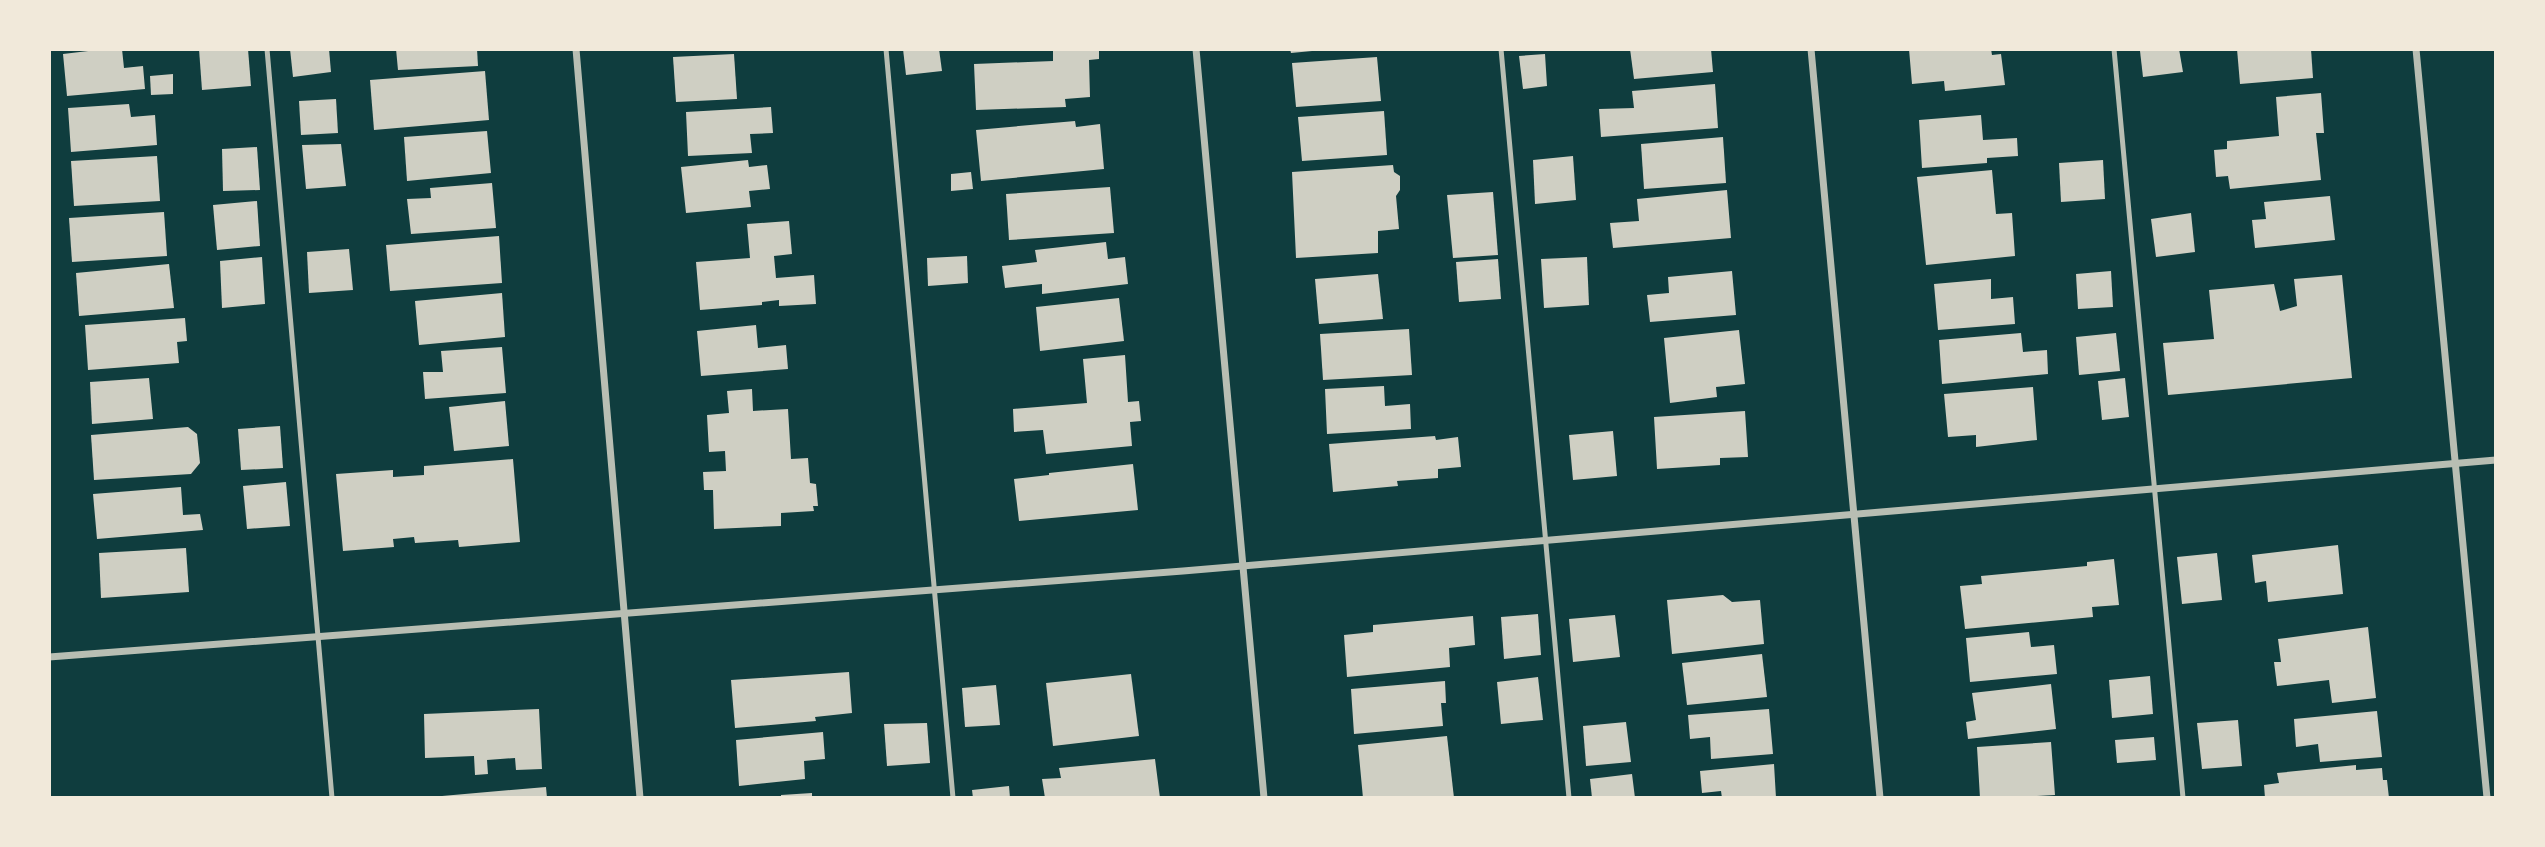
<svg xmlns="http://www.w3.org/2000/svg" width="2545" height="847" viewBox="0 0 2545 847" font-family="Quicksand,sans-serif">
<rect width="100%" height="100%" fill="#0f3d3e"/>
<g fill="#cfcfc3">
<path d="M105,49H122L124,68L143,66L145,89L67,96L63,54Z"/>
<path d="M199,49H248L251,86L202,90Z"/>
<path d="M290,49H329L331,72L293,77Z"/>
<path d="M396,49H477L478,66L398,70Z"/>
<path d="M903,49H939L942,71L906,75Z"/>
<path d="M1053,49H1099V59L1089,60L1090,97L1065,99L1066,107L976,110L974,64L1053,61Z"/>
<path d="M1290,49H1312V51L1291,53Z"/>
<path d="M1630,49H1711L1713,72L1634,79Z"/>
<path d="M1909,49H1991L1992,55L2001,54L2005,85L1945,91L1944,81L1912,84Z"/>
<path d="M2160,49H2179L2183,72L2143,77L2140,51Z"/>
<path d="M2237,49H2311L2313,78L2240,84Z"/>
<path d="M734,54L737,99L676,102L673,57Z"/>
<path d="M1545,54L1547,86L1523,89L1519,56Z"/>
<path d="M1377,57L1381,101L1296,107L1292,63Z"/>
<path d="M485,71L489,120L374,130L370,80Z"/>
<path d="M173,74V94L151,95L150,76Z"/>
<path d="M1715,84L1718,128L1601,137L1599,109L1634,108L1632,91Z"/>
<path d="M2321,93L2324,133H2316L2321,180L2230,189L2228,176L2216,177L2214,150L2227,149V141L2279,136L2276,97Z"/>
<path d="M336,99L338,133L301,135L299,101Z"/>
<path d="M129,104L131,117L155,115L157,145L71,152L68,108Z"/>
<path d="M771,107L773,133L750,134L752,153L688,156L686,112Z"/>
<path d="M1384,111L1387,155L1302,161L1298,117Z"/>
<path d="M1981,115L1983,140L2017,138L2018,156L1987,158V163L1922,168L1919,120Z"/>
<path d="M1075,121L1076,127L1100,124L1104,169L981,181L976,130Z"/>
<path d="M487,131L491,173L407,181L404,137Z"/>
<path d="M1723,137L1726,183L1644,189L1641,144Z"/>
<path d="M341,144L346,186L306,189L302,145Z"/>
<path d="M257,147L260,190L223,191L222,149Z"/>
<path d="M157,156L160,201L74,206L71,161Z"/>
<path d="M1573,156L1576,200L1535,204L1533,160Z"/>
<path d="M748,160L749,167L767,165L770,189L749,191L751,207L686,213L681,167Z"/>
<path d="M2103,160L2105,199L2061,202L2059,163Z"/>
<path d="M1393,165L1394,172L1400,176V190L1396,196L1399,229L1378,231V253L1296,258L1292,172Z"/>
<path d="M1992,170L1996,214L2012,213L2015,256L1926,265L1917,177Z"/>
<path d="M971,172L973,189L951,191V174Z"/>
<path d="M492,183L496,228L411,234L407,199L431,198L430,188Z"/>
<path d="M1110,187L1114,233L1009,240L1006,194Z"/>
<path d="M1727,190L1731,238L1613,248L1610,223L1639,221L1637,199Z"/>
<path d="M1493,192L1498,255L1453,258L1447,195Z"/>
<path d="M2330,196L2335,240L2255,248L2252,220L2266,219L2264,202Z"/>
<path d="M257,201L260,246L217,250L213,205Z"/>
<path d="M164,212L167,256L72,262L69,218Z"/>
<path d="M2191,213L2195,252L2156,257L2151,219Z"/>
<path d="M789,221L792,254L774,256L776,278L814,275L816,304L779,306V300L762,302V305L700,310L696,262L750,258L747,224Z"/>
<path d="M499,236L502,283L390,291L386,245Z"/>
<path d="M1106,242L1108,259L1125,257L1128,284L1042,294V284L1005,288L1002,266L1037,262L1035,250Z"/>
<path d="M349,249L353,290L309,293L307,252Z"/>
<path d="M967,256L968,283L928,286L927,258Z"/>
<path d="M262,257L265,304L222,308L220,261Z"/>
<path d="M1587,257L1589,305L1544,308L1541,259Z"/>
<path d="M1498,259L1501,299L1459,302L1456,262Z"/>
<path d="M169,264L174,308L79,316L76,273Z"/>
<path d="M1732,271L1736,315L1650,322L1647,295L1669,293L1668,277Z"/>
<path d="M2111,271L2113,307L2078,309L2076,274Z"/>
<path d="M1378,274L1383,319L1319,324L1315,279Z"/>
<path d="M2342,275L2352,378L2168,395L2163,343L2214,339L2209,290L2274,284L2280,311L2297,306L2294,279Z"/>
<path d="M1991,279V299L2013,297L2015,324L1938,330L1934,284Z"/>
<path d="M502,293L505,337L419,345L415,301Z"/>
<path d="M1119,298L1124,341L1040,351L1036,307Z"/>
<path d="M185,318L187,341L177,342L179,363L88,370L85,325Z"/>
<path d="M756,325L758,348L786,345L788,369L701,376L697,331Z"/>
<path d="M1409,329L1412,375L1323,380L1320,334Z"/>
<path d="M1739,330L1745,384L1716,387L1717,397L1670,403L1664,338Z"/>
<path d="M2021,333L2023,352L2047,350L2048,374L1942,384L1939,340Z"/>
<path d="M2116,333L2120,371L2079,375L2076,337Z"/>
<path d="M502,347L506,393L425,399L423,372H443L441,351Z"/>
<path d="M1125,355L1128,402L1139,401L1141,421L1130,422L1132,446L1046,454L1043,430L1014,432L1013,409L1087,403L1083,359Z"/>
<path d="M149,378L153,419L92,424L90,382Z"/>
<path d="M2125,378L2129,417L2102,420L2098,381Z"/>
<path d="M1384,386L1385,406L1410,404L1411,429L1327,434L1325,389Z"/>
<path d="M2033,387L2037,440L1976,447V435L1948,437L1944,394Z"/>
<path d="M752,389L753,411L788,409L791,459L808,458L810,483L816,484L818,506H813L814,511L781,513V526L714,529L713,490H704L703,472L726,471L725,451L709,452L707,415L729,413L727,391Z"/>
<path d="M505,401L509,446L454,451L449,407Z"/>
<path d="M1745,411L1748,457L1720,458V465L1657,469L1654,417Z"/>
<path d="M280,426L283,468L241,470L238,429Z"/>
<path d="M188,427L197,434L200,463L191,474L94,480L91,435Z"/>
<path d="M1613,431L1617,476L1573,480L1569,435Z"/>
<path d="M1435,436L1436,440L1458,437L1461,467L1438,469V478L1397,481L1398,486L1333,492L1329,444Z"/>
<path d="M513,459L520,542L459,547L458,540L415,543L414,537L393,539L394,547L343,551L336,474L393,470V477L424,475V466Z"/>
<path d="M1133,464L1138,510L1019,521L1014,479L1049,475V473Z"/>
<path d="M286,482L290,526L247,529L243,486Z"/>
<path d="M181,487L183,515L200,514L203,530L97,539L93,494Z"/>
<path d="M2338,545L2343,594L2268,602L2266,581L2255,583L2252,555Z"/>
<path d="M186,548L189,592L101,598L99,553Z"/>
<path d="M2217,553L2222,600L2182,604L2177,557Z"/>
<path d="M2114,559L2119,605L2092,607L2093,617L1965,629L1960,586L1982,584L1981,576L2087,566V562Z"/>
<path d="M1723,595L1732,602L1760,600L1764,644L1672,654L1667,600Z"/>
<path d="M1538,614L1541,655L1504,659L1501,617Z"/>
<path d="M1615,615L1620,657L1573,662L1569,619Z"/>
<path d="M1473,616L1475,645L1449,648L1450,667L1347,677L1344,635L1373,632V625Z"/>
<path d="M2368,627L2376,698L2332,703L2329,680L2277,686L2274,662H2281L2278,639Z"/>
<path d="M2029,632L2031,647L2054,645L2057,674L1970,682L1966,638Z"/>
<path d="M1762,654L1767,697L1687,705L1682,663Z"/>
<path d="M849,672L852,713L815,717L816,721L735,728L731,680Z"/>
<path d="M1131,674L1139,736L1053,746L1046,683Z"/>
<path d="M2150,676L2153,714L2112,718L2109,680Z"/>
<path d="M1538,677L1543,720L1501,724L1497,682Z"/>
<path d="M1445,681L1446,703H1441L1443,726L1354,734L1351,689Z"/>
<path d="M2051,684L2056,729L1968,739L1966,722L1976,720L1972,693Z"/>
<path d="M996,685L1000,725L965,727L962,688Z"/>
<path d="M539,709L542,769L516,770L515,758L487,760L488,774L475,775L474,756L425,758L424,714Z"/>
<path d="M1769,709L1773,754L1711,759L1710,737L1690,739L1688,715Z"/>
<path d="M2377,711L2382,757L2320,762L2318,744L2296,747L2294,719Z"/>
<path d="M2238,720L2242,766L2202,769L2197,723Z"/>
<path d="M1626,722L1631,762L1586,766L1583,726Z"/>
<path d="M927,723L930,763L887,766L884,724Z"/>
<path d="M823,732L825,759L804,761L805,779L739,786L736,740Z"/>
<path d="M1447,736L1454,798H1363L1358,745Z"/>
<path d="M2154,737L2156,760L2117,763L2115,740Z"/>
<path d="M2051,742L2055,795L2037,796V798H1980L1977,747Z"/>
<path d="M1155,759L1160,798H1045L1042,779L1061,778L1059,768Z"/>
<path d="M1774,764L1776,798H1722L1721,791L1702,793L1700,771Z"/>
<path d="M2356,765V770L2382,768L2383,780H2387L2389,798H2265L2264,785L2279,783L2277,773Z"/>
<path d="M1632,774L1635,798H1592L1590,779Z"/>
<path d="M1009,786L1010,798H973L972,790Z"/>
<path d="M546,787L547,798H442V796Z"/>
<path d="M812,793V798H781V795Z"/>
</g>
<g fill="none" stroke-linecap="round" stroke-linejoin="round">
<g stroke="#b8beb3" stroke-width="5">
<path d="M267,49L332,798"/>
<path d="M886,49L953,798"/>
<path d="M1501,49L1569,798"/>
<path d="M2114,49L2183,798"/>
</g>
<g stroke="#b8beb3" stroke-width="7">
<path d="M576,49L640,798"/>
<path d="M1196,49L1264,798"/>
<path d="M1811,49L1880,798"/>
<path d="M2416,49L2487,798"/>
<path d="M49,657L1183,571L2496,460"/>
</g>
</g>
<rect width="2545" height="847" fill="none" stroke="#f1e9da" stroke-width="102"/>
</svg>
